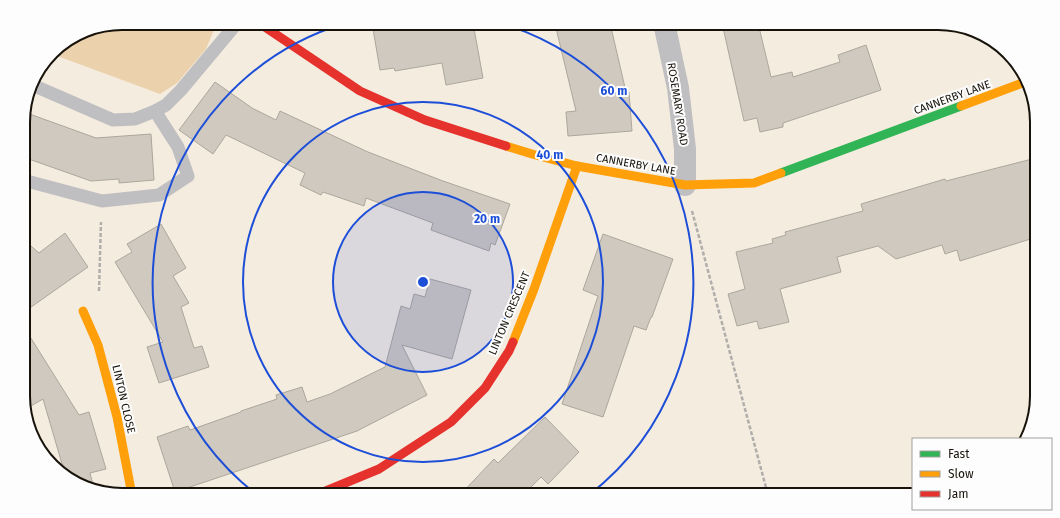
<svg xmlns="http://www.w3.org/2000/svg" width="1060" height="518" viewBox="0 0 1060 518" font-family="'Fira Sans',sans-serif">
<rect width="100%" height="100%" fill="#f4ecdf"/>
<path fill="#ebd2ac" d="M122,23H210L213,25L214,30L206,49L177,83L160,94L52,54L56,48L84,30Z"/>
<g fill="#d0c9bf" stroke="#aca69c">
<path d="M372,23H432L433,30L467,23H473L483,78L446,85L442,63L395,71L394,68L380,70Z"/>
<path d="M577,23H610L626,92H629L632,131L568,136L566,112L576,111L556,28Z"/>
<path d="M722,23H758L771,77L792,72L793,77L840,62L838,55L866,45L881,90L783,123V127L760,132L757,118L744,121Z"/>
<path d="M215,82L252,108L276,120L280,111L368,152L443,181L510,204L495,245L491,243L489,251L431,230L433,223L366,198L364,206L323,192L321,195L300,185L305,173L226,135L213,154L179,130Z"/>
<path d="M24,112L96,138L151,134L154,180L119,183V179L91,181L23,157V115Z"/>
<path d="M1036,158L1037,237L960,261L957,250L945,254L942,245L896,259L878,246L837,257L841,272L780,289L789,322L759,329L757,321L737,326L728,294L745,289L736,252L773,243L772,239L786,235L785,232L863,211L861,204L945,179L946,181Z"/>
<path d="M161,224L186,268L173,276L189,303L181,307L194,348L202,346L209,367L159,383L147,347L163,342L115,262L132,252L127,244Z"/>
<path d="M65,233L88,267L24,312V240L39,253Z"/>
<path d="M603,234L673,259L652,317H651L646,330L634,326L603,417L562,404L598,296L583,290Z"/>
<path d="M430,279L471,290L452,359L402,345L427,395L357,431L175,492L157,437L188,426L190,430L241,412V411L277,399L276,395L302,387L307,402L330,394L385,367L401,306L410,309L414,294L425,297Z"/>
<path d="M24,327L79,415L89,412L106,469L90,473L94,489L78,485L65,474L43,399L24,410Z"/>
<path d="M545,417L579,452L548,484L541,477L523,495H460L494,459L498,463Z"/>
</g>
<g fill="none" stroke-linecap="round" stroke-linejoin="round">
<g stroke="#b0adab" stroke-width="2.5" stroke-dasharray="4 2" stroke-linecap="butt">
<path d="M692,211L768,495"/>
<path d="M99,291L101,222"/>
</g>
<g stroke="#bfbec0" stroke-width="13">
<path d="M32,83L37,87L113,120L135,119L155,111L166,105L181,90L237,23"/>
<path d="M23,180L102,201L159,195L188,176L178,147L155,111"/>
</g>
<path stroke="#bfbec0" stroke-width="22" d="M664,23L678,88L685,149V185"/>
<path stroke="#30b455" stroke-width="9" d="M781,173L961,106"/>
<g stroke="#ff9f0a" stroke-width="9">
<path d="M961,106L1025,82"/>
<path d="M506,146L532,154L577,166L685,185L754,183L781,173"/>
<path d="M83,311L98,345L117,417L132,495"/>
<path d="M513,342L534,289L577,166"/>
</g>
<g stroke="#e5322d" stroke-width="9">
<path d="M259,23L360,91L425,120L506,146"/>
<path d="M316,495L379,469L451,422L485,388L509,351L513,342"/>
</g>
</g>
<circle cx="423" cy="282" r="90" fill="#1d4ed8" fill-opacity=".12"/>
<g fill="none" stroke="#1d4ed8" stroke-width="2">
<circle cx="423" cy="282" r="90"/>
<circle cx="423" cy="282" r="180"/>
<path d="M257 495A270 270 0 0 1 346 23M500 23A270 270 0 0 1 589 495"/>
</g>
<g text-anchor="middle" stroke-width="4" stroke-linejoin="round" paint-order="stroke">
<g font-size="11" fill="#17120a" stroke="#fdfdfd">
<text transform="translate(952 97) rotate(-20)" y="4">CANNERBY LANE</text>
<text transform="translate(678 104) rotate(81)" y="4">ROSEMARY ROAD</text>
<text transform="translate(636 164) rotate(10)" y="4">CANNERBY LANE</text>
<text transform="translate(509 313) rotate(-67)" y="4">LINTON CRESCENT</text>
<text transform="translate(124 399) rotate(77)" y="4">LINTON CLOSE</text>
</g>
</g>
<path d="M0 0H1060V518H0ZM122 30H938A92 92 0 0 1 1030 122V396A92 92 0 0 1 938 488H122A92 92 0 0 1 30 396V122A92 92 0 0 1 122 30Z" fill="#fdfdfd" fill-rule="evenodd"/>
<path fill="none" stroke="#17120a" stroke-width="2" d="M122 30H938A92 92 0 0 1 1030 122V396A92 92 0 0 1 938 488H122A92 92 0 0 1 30 396V122A92 92 0 0 1 122 30Z"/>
<circle cx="423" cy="282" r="6" fill="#1d4ed8" stroke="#fdfdfd" stroke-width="2"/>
<g font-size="12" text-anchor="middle" font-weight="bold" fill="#1d4ed8" stroke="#fdfdfd" stroke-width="4" stroke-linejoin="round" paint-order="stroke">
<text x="614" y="95">60 m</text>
<text x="550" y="159">40 m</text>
<text x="487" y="223">20 m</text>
</g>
<rect x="912" y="438" width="140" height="72" fill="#fdfdfd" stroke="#a19f9c"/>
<rect x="920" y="451" width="20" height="6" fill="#30b455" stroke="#a19f9c"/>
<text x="948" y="458" font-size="12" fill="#17120a">Fast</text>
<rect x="920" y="471" width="20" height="6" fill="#ff9f0a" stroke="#a19f9c"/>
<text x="948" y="478" font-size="12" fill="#17120a">Slow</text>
<rect x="920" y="491" width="20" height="6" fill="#e5322d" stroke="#a19f9c"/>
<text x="948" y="498" font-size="12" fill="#17120a">Jam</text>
</svg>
